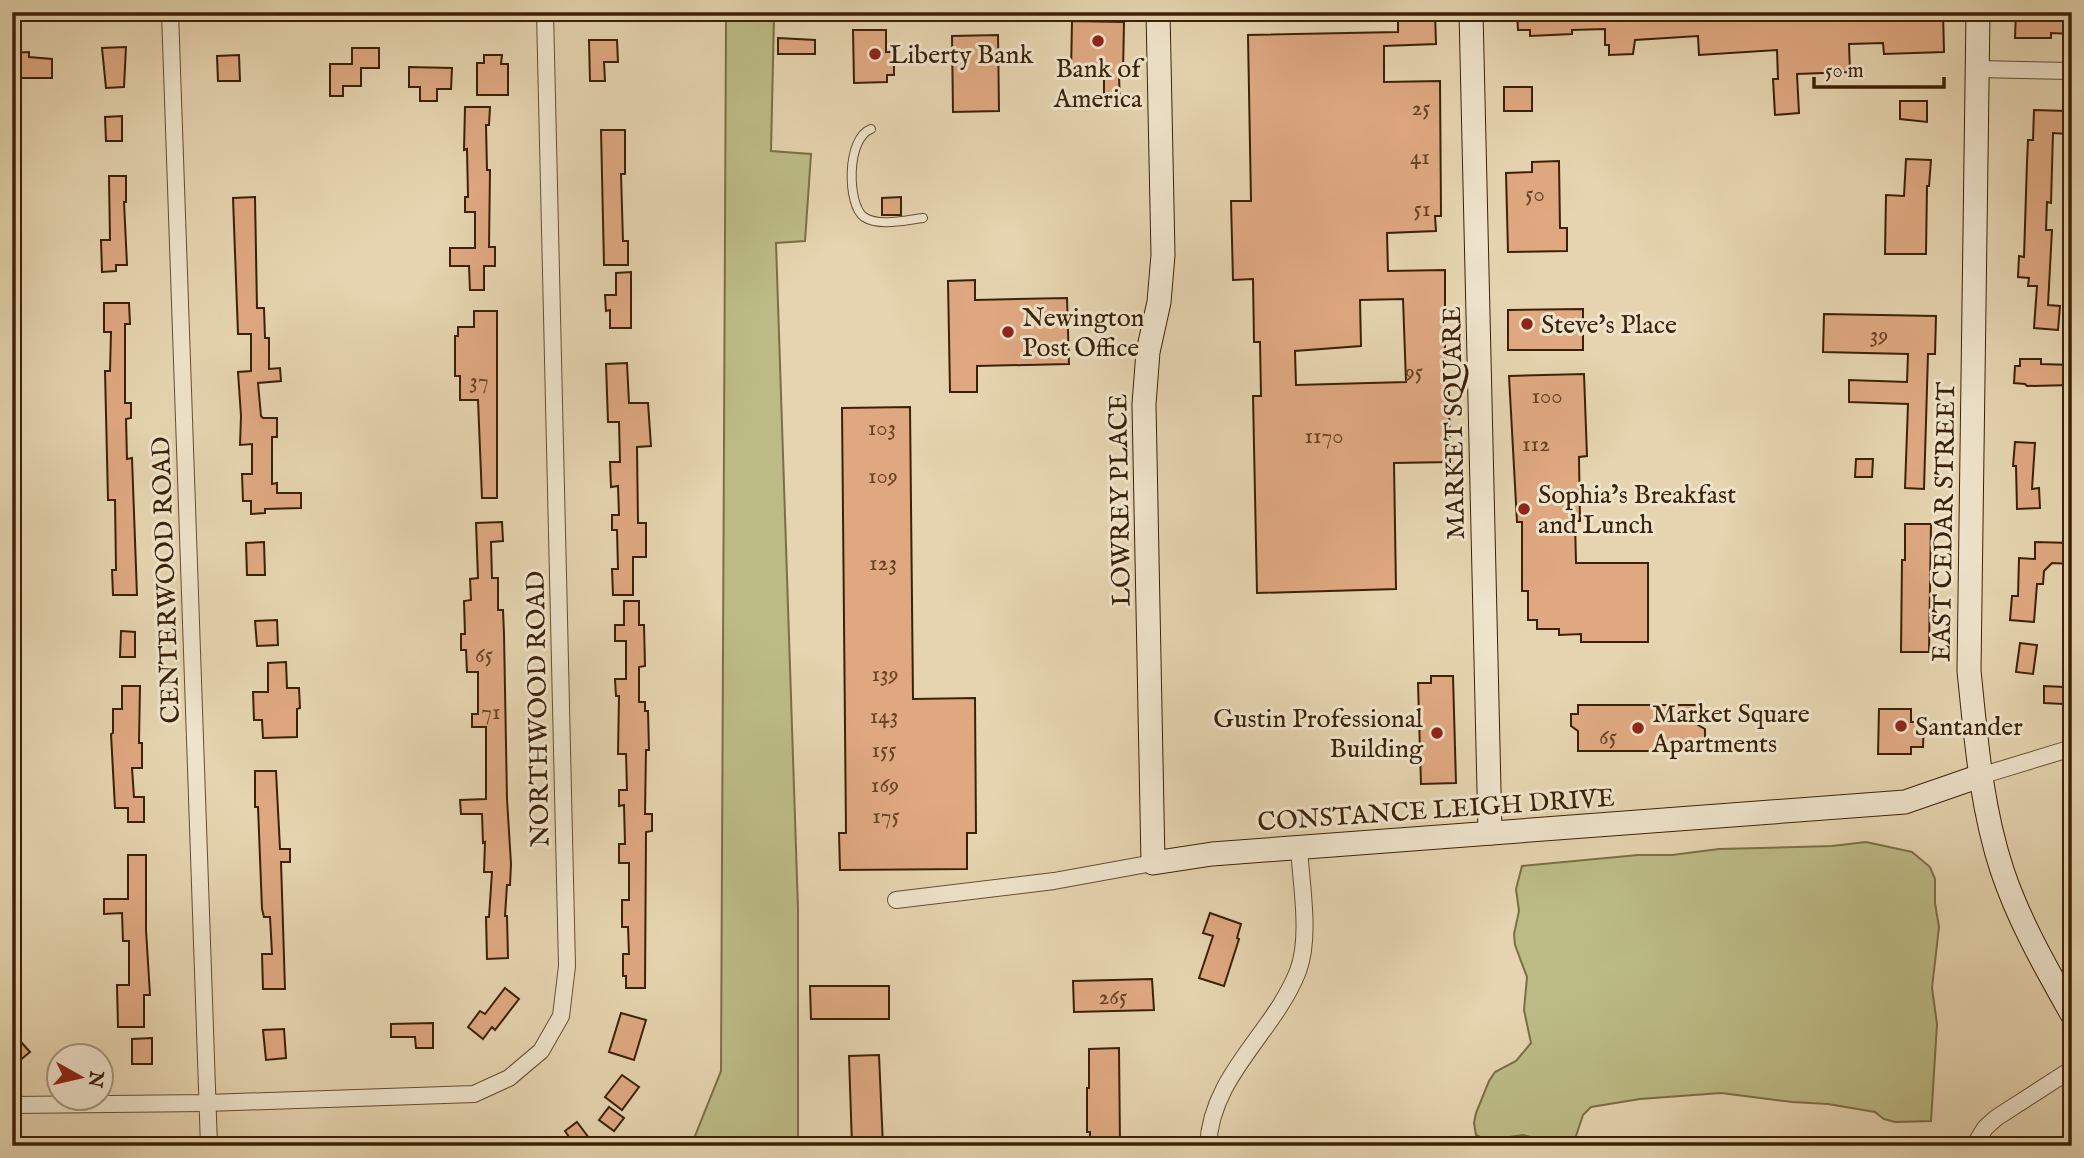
<svg xmlns="http://www.w3.org/2000/svg" width="2084" height="1158" viewBox="0 0 2084 1158" font-family="'IM FELL English',serif">
<rect width="100%" height="100%" fill="#e5d4af"/>
<filter id="stains"><feTurbulence type="fractalNoise" baseFrequency=".00286" numOctaves="4"/><feColorMatrix values="0 0 0 0 .2 0 0 0 0 .09 0 0 0 0 .02 0 0 0 .5 -.17"/></filter>
<radialGradient id="worn" r=".72"><stop offset=".6" stop-color="#630" stop-opacity="0"/><stop offset="1" stop-color="#630" stop-opacity=".3"/></radialGradient>
<g fill="#bcbb86" stroke="#7c6e46" stroke-width="2">
<path d="M774,17L771,151L811,154L805,241L776,243L798,909V1146H691L721,1071L726,19Z"/>
<path d="M1866,842L1912,852L1930,867L1935,879V903L1939,927L1932,988L1937,1024L1931,1121L1895,1122L1884,1119L1875,1112L1828,1104L1792,1102L1721,1093L1640,1099L1591,1107L1583,1115L1575,1139L1568,1146H1549L1535,1138L1523,1135L1487,1140L1476,1135L1474,1123L1476,1113L1489,1081L1495,1072L1516,1061L1531,1043L1524,1010L1527,977L1515,945L1514,934L1519,911L1516,889L1522,866L1638,855H1672L1719,849L1832,846Z"/>
</g>
<g fill="#dfa881" stroke="#3c2106" stroke-width="2" fill-rule="evenodd">
<path d="M1517,12H1943L1944,52L1884,54L1883,43L1849,44L1850,72L1797,74L1799,113L1775,115L1773,79H1778L1777,50L1699,55L1698,36L1635,40L1633,54L1609,55V45H1605V29L1572,30V34L1530,36V30H1518Z"/>
<path d="M2016,12H2072V34L2051,33V38H2015Z"/>
<path d="M1435,13L1436,44L1384,46V82L1440,81L1441,216H1435L1436,231L1387,233L1388,271L1445,270V392H1449L1450,462L1394,463L1396,589L1257,593L1253,396H1261L1260,342H1254L1253,279L1233,280L1231,201H1251L1248,35L1398,32V14ZM1403,299L1406,382L1296,385L1295,351L1361,346L1360,300Z"/>
<path d="M1072,21L1124,22L1123,73H1119L1120,107H1104V73H1071Z"/>
<path d="M853,30H886V52H894V75H887V82L854,83Z"/>
<path d="M998,35L999,111L953,112L952,36Z"/>
<path d="M778,38L815,40V54H778Z"/>
<path d="M589,40H617L618,62H604L605,81H590Z"/>
<path d="M126,47L124,87L106,88L102,48Z"/>
<path d="M352,48H379V68H361V86H343V96H330V64H352Z"/>
<path d="M29,52V57L52,59V78H12V53Z"/>
<path d="M239,55L240,81H218L217,56Z"/>
<path d="M484,55H502L501,64H508V95H477V63H484Z"/>
<path d="M409,67L452,68L451,89H437V101H420V87H409Z"/>
<rect x="1504" y="87" width="28" height="24"/>
<path d="M1900,101H1927V122L1900,119Z"/>
<path d="M465,107H490L489,125H486L487,170H490L489,247H495V266H484V290H470L469,266H450V248H475V212H465V197H468L467,149L464,150Z"/>
<path d="M2034,110L2067,111V134L2053,133L2051,203L2047,202L2046,230H2052L2048,305L2060,306L2058,330L2034,328L2037,286H2028L2029,278L2018,277L2019,256L2024,257L2027,162L2028,140H2033Z"/>
<path d="M122,116V141H106L105,117Z"/>
<path d="M601,130H625V174H621L623,241H628V265H604Z"/>
<path d="M1906,159L1931,160L1929,186H1927L1926,254H1885L1886,195L1904,196Z"/>
<path d="M1559,161L1560,228H1567V251L1508,252L1506,173L1532,172V162Z"/>
<path d="M109,176H126V202H124L127,265H116V271L102,272L101,240H110Z"/>
<path d="M255,197L257,308H264L265,338H269V369L280,368L281,381L258,383L261,416L263,418H277V437H272V484L277,483V493H301V508L265,509V513L251,514V501H243L242,474H252V444L240,445L241,416L238,372L251,371V334H238L233,198Z"/>
<path d="M901,197V215H882V198Z"/>
<path d="M631,272V328H610V310L606,311L605,295H616V273Z"/>
<path d="M975,280V300L1067,298L1069,364L977,366V392H950L948,281Z"/>
<path d="M104,303H129L130,324H125V403H131V418L126,419L127,459L132,458L137,595H113L112,570H116L115,500H108L105,371H110L111,332H104Z"/>
<path d="M1583,309V350H1508V310Z"/>
<path d="M474,311H497V498H482L478,400H460V376H455V336H458V327H474Z"/>
<path d="M1824,314L1936,316L1935,354H1928L1924,489L1905,488L1908,404L1849,402V380L1907,382L1908,354L1823,352Z"/>
<path d="M2020,359H2041V364L2072,365V385L2027,386L2025,384L2014,383L2015,366H2020Z"/>
<path d="M627,363L629,403H648L651,446L637,447L638,523H646V557H633V595H613L612,569H618L617,530H612V515H619L618,486L611,487L610,462H620L619,422H608L606,364Z"/>
<path d="M1584,374L1587,456L1579,457L1580,521H1575L1576,563H1648V642H1581V634L1559,635V629H1537V620H1528V591H1522V522H1517L1509,376Z"/>
<path d="M910,407L913,699L975,698L976,833H967V869L840,870L839,833H846L842,408Z"/>
<path d="M2015,442L2035,443L2032,489L2039,488L2040,508L2017,509L2016,466H2013Z"/>
<path d="M1856,459H1873L1872,477H1855Z"/>
<path d="M502,522L503,541L491,542L492,578H498V610H503L504,634L507,799L511,864L510,885H507L505,916H507L508,958L487,959L486,917H489L492,872H484L485,842L483,843L482,814H461L460,800L486,799V727H472V714H478V672H467L466,650H461V634H465L464,601L471,600L470,579L478,578L476,523Z"/>
<path d="M1905,524H1931L1929,652H1901L1902,560H1905Z"/>
<path d="M264,542L265,575H247L246,543Z"/>
<path d="M2035,542L2072,543V564L2052,563L2044,571L2043,584H2037L2034,622L2010,620L2012,596H2018L2019,558L2035,559Z"/>
<path d="M624,601H639V625H644L645,666L639,667V702H645V711H648L649,750H646L645,814H652V831L646,832L645,988H626V976H623V954H629L628,927H622V900H629V863H619V844H625L624,805L619,806V790H627L626,754H618L619,696H616L615,679H626V641H615V625H624Z"/>
<path d="M277,620L278,645L257,646L255,621Z"/>
<path d="M121,631L135,632V657H120Z"/>
<path d="M2020,643L2037,645L2033,674L2016,672Z"/>
<path d="M286,662L287,688H299L300,708L297,709V737L263,738L262,720H254L253,692H268V663Z"/>
<path d="M1431,676H1453L1456,783L1421,784L1418,683H1431Z"/>
<path d="M122,686H140L139,743H142V768H132L134,797H144V822H128V808H115L111,734L113,733V709H122Z"/>
<path d="M2044,686L2064,687L2063,704L2044,703Z"/>
<path d="M1578,705H1698V725L1705,729V742H1698V751H1578V731L1571,726V714H1578Z"/>
<path d="M1879,709H1911V722H1924L1923,747H1911V754H1878Z"/>
<path d="M255,771H276L280,849H290V862H281L285,989H263L262,954H272L270,917H264L262,909L258,807H255Z"/>
<path d="M128,855H146V930L150,995H144V1027H118L117,985H129V941H123L122,913L104,914V899H128Z"/>
<path d="M1210,913L1241,924L1237,938L1239,939L1224,986L1199,978L1213,936L1203,933Z"/>
<path d="M1152,979L1154,1010L1074,1012L1073,981Z"/>
<path d="M810,986H889V1019H811Z"/>
<path d="M505,988L519,999L495,1030L492,1027L483,1039L468,1027L480,1011L485,1014Z"/>
<path d="M621,1013L646,1020L634,1060L609,1052Z"/>
<path d="M433,1023V1048H416L415,1037H391V1024Z"/>
<path d="M284,1029L286,1058L266,1060L263,1030Z"/>
<path d="M12,1032L30,1052L12,1067Z"/>
<path d="M152,1038V1064H132V1039Z"/>
<path d="M1119,1048L1120,1146H1090V1132H1087V1088H1089V1049Z"/>
<path d="M879,1055L883,1146H852L849,1056Z"/>
<path d="M622,1075L639,1087L622,1110L605,1097Z"/>
<path d="M609,1107L624,1118L614,1131L599,1120Z"/>
<path d="M577,1122L595,1146H557L569,1137L565,1131Z"/>
</g>
<g fill="none" stroke-linecap="round" stroke-linejoin="round">
<defs>
<path id="lane" d="M871,129C846,138 847,205 864,217C879,227 906,220 923,218"/>
<g id="street">
<path d="M170,12L209,1146"/>
<path d="M1977,69L2072,71"/>
<path d="M1980,776L2072,748"/>
<path d="M896,900L1054,881L1153,863"/>
<path d="M12,1105L207,1103L474,1094L509,1078L541,1051L561,1016L567,966L545,12"/>
<path d="M1208,1146C1211,1075 1274,1033 1298,971C1311,937 1301,884 1299,848"/>
<path d="M1974,1146L1985,1128L1996,1118L2072,1069"/>
</g>
<g id="secondary">
<path d="M1158,12L1163,255L1159,302L1148,352L1144,404L1153,863L1212,854L1905,802L1980,776"/>
<path d="M1471,12L1490,833"/>
<path d="M1978,12L1969,671C1976,738 1981,806 2002,870C2019,921 2046,968 2072,1014"/>
</g>
</defs>
<use href="#lane" stroke="#664e30" stroke-width="10"/>
<use href="#street" stroke="#664e30" stroke-width="18"/>
<use href="#secondary" stroke="#3c2106" stroke-width="25"/>
<use href="#lane" stroke="#eee3cb" stroke-width="8"/>
<use href="#street" stroke="#eee3cb" stroke-width="16"/>
<use href="#secondary" stroke="#eee3cb" stroke-width="23"/>
</g>
<g fill="#8f2418" stroke="#eee3cb" stroke-width="2.5">
<circle cx="1098" cy="41" r="7"/>
<circle cx="875" cy="54" r="7"/>
<circle cx="1527" cy="324" r="7"/>
<circle cx="1008" cy="332" r="7"/>
<circle cx="1524" cy="509" r="7"/>
<circle cx="1901" cy="726" r="7"/>
<circle cx="1638" cy="728" r="7"/>
<circle cx="1437" cy="733" r="7"/>
</g>
<g text-anchor="middle" stroke-width="6" stroke-linejoin="round" paint-order="stroke">
<g font-size="23" fill="#654325">
<text x="1421" y="115">25</text>
<text x="1420" y="164">41</text>
<text x="1535" y="201">50</text>
<text x="1422" y="216">51</text>
<text x="1879" y="342">39</text>
<text x="1414" y="379">95</text>
<text x="479" y="388">37</text>
<text x="1547" y="403">100</text>
<text x="882" y="435">103</text>
<text x="1324" y="443">1170</text>
<text x="1536" y="451">112</text>
<text x="883" y="483">109</text>
<text x="883" y="570">123</text>
<text x="484" y="662">65</text>
<text x="885" y="681">139</text>
<text x="491" y="719">71</text>
<text x="884" y="723">143</text>
<text x="1608" y="744">65</text>
<text x="884" y="757">155</text>
<text x="885" y="792">169</text>
<text x="886" y="823">175</text>
<text x="1113" y="1004">265</text>
</g>
<g font-size="26" fill="#3c2106" stroke="#eee3cb" text-anchor="start">
<text x="889" y="63">Liberty Bank</text>
<text x="1098" y="77" text-anchor="middle">Bank of<tspan x="1098" dy="30">America</tspan></text>
<text x="1022" y="326">Newington<tspan x="1022" dy="30">Post Office</tspan></text>
<text x="1541" y="333">Steve's Place</text>
<text x="1538" y="503">Sophia’s Breakfast<tspan x="1538" dy="30">and Lunch</tspan></text>
<text x="1652" y="722">Market Square<tspan x="1652" dy="30">Apartments</tspan></text>
<text x="1423" y="727" text-anchor="end">Gustin Professional<tspan x="1423" dy="30">Building</tspan></text>
<text x="1915" y="735">Santander</text>
</g>
<g font-size="26" fill="#3c2106" stroke="#eee3cb">
<text transform="translate(1453 423) rotate(-91)" y="9">MARKET SQUARE</text>
<text transform="translate(1119 500) rotate(-91)" y="9">LOWREY PLACE</text>
<text transform="translate(1943 522) rotate(-89)" y="9">EAST CEDAR STREET</text>
<text transform="translate(165 580) rotate(-92)" y="9">CENTERWOOD ROAD</text>
<text transform="translate(537 709) rotate(-91)" y="9">NORTHWOOD ROAD</text>
<text transform="translate(1436 809) rotate(-4)" y="9">CONSTANCE LEIGH DRIVE</text>
</g>
</g>
<rect width="2084" height="1158" fill="none" stroke="#e5d4af" stroke-width="42"/>
<rect x="14" y="14" width="2056" height="1130" fill="none" stroke="#3c2106" stroke-width="3.5"/>
<rect x="21" y="21" width="2042" height="1116" fill="none" stroke="#3c2106" stroke-width="2"/>
<g transform="translate(80 1077) rotate(98)"><circle r="33" fill="#eee3cb" stroke="#a7957c" stroke-width="2"/>
<path d="M0-5L12 26L0 18L-12 26Z" fill="#8f2418"/>
<text y="-10" font-size="19" font-weight="bold" text-anchor="middle" fill="#3c2106">N</text>
</g>
<path d="M1814 77v10h130v-10" fill="none" stroke="#3c2106" stroke-width="3.5"/>
<text x="1825" y="77" font-size="21" fill="#3c2106" stroke="#eee3cb" stroke-width="5" paint-order="stroke">50 m</text>
<rect width="100%" height="100%" filter="url(#stains)"/>
<rect width="100%" height="100%" fill="url(#worn)"/>
</svg>
